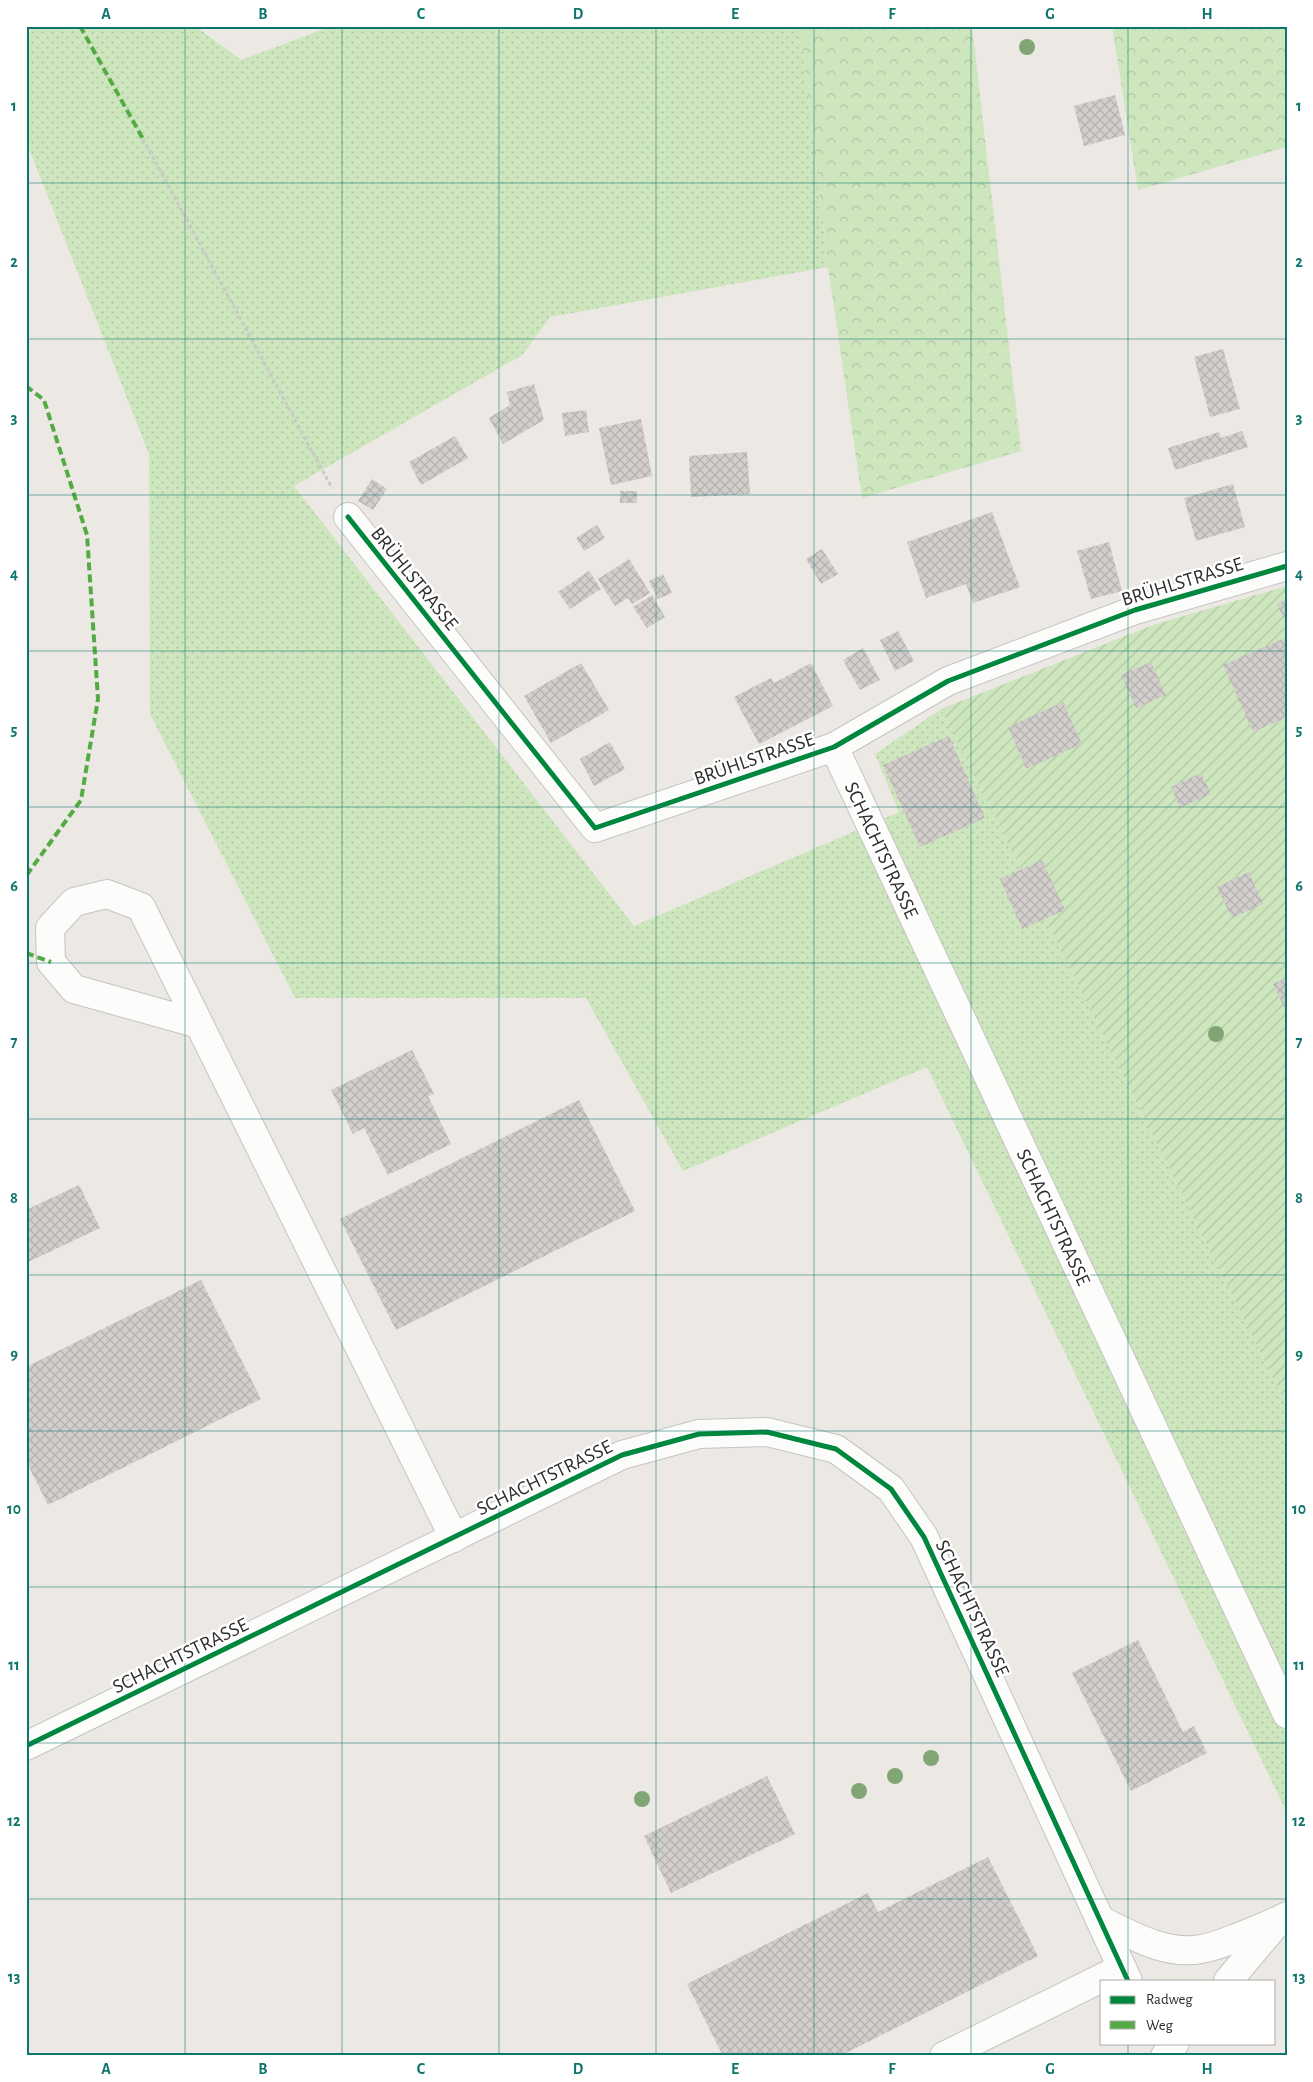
<svg xmlns="http://www.w3.org/2000/svg" width="1313" height="2082" viewBox="0 0 1313 2082" font-family="'Alegreya Sans',sans-serif">
<defs>
<pattern id="grass-dots" width="8" height="8" patternUnits="userSpaceOnUse" patternTransform="scale(1.25)"><rect width="8" height="8" fill="#cee6be"/><path d="M2 2h.1M6 6h.1" fill="none" stroke="#b1c6a4" stroke-width="1.8" stroke-linecap="round"/></pattern>
<pattern id="forest-crowns" width="20" height="18" patternUnits="userSpaceOnUse" patternTransform="scale(1.25)"><rect width="20" height="18" fill="#cee6be"/><path d="M2 6a3 3 0 1 1 6 0M12 15a3 3 0 1 1 6 0" fill="none" stroke="#b1c6a4"/></pattern>
<pattern id="garden-furrows" width="10" height="10" patternUnits="userSpaceOnUse" patternTransform="scale(1.25)"><rect width="10" height="10" fill="#cee6be"/><path d="M-1 1l2-2M0 10L10 0M9 11l2-2" fill="none" stroke="#b1c6a4"/></pattern>
<pattern id="building-cross-hatch" width="8" height="8" patternUnits="userSpaceOnUse" patternTransform="scale(1.25)"><rect width="8" height="8" fill="#d1cecb"/><path d="M0 0l8 8M0 8l8-8" fill="none" stroke="#b4b1af"/></pattern>
</defs>
<rect width="100%" height="100%" fill="#ece8e4"/>
<path fill="url(#grass-dots)" d="M30,26H195L241,60L332,26H800L828,267L550,317L522,355L294,486L634,926L899,812L875,754L941,709L1287,1406V1813L927,1067L683,1171L586,998H295L150,714L149,454L26,141V67Z"/>
<g fill="url(#forest-crowns)">
<path d="M800,26H972L1021,451L862,498L828,267Z"/>
<path d="M1112,26H1287V147L1138,190Z"/>
</g>
<path fill="url(#garden-furrows)" d="M1287,586V1406L941,709L1153,625Z"/>
<g fill="url(#building-cross-hatch)">
<path d="M1115,95L1125,135L1084,146L1074,106Z"/>
<path d="M1223,349L1240,409L1210,417L1194,357Z"/>
<path d="M534,384L544,420L503,444L489,418L510,405L507,392Z"/>
<path d="M586,410L589,432L565,436L562,413Z"/>
<path d="M641,419L652,476L611,485L599,428Z"/>
<path d="M1242,431L1248,447L1175,470L1168,448L1219,432L1221,438Z"/>
<path d="M455,436L468,458L421,485L409,462Z"/>
<path d="M747,452L750,494L691,497L689,456Z"/>
<path d="M372,479L387,489L373,510L358,501Z"/>
<path d="M1233,484L1245,527L1196,541L1184,498Z"/>
<rect x="620" y="491" width="17" height="12"/>
<path d="M992,512L1020,587L973,603L966,584L926,598L907,542Z"/>
<path d="M597,525L605,538L584,551L576,538Z"/>
<path d="M1109,542L1122,591L1091,599L1077,551Z"/>
<path d="M822,549L838,574L821,584L806,559Z"/>
<path d="M629,559L650,593L632,604L628,598L615,606L598,579Z"/>
<path d="M589,571L601,589L570,609L558,592Z"/>
<path d="M663,574L672,593L658,599L649,581Z"/>
<path d="M652,595L665,617L647,628L633,607Z"/>
<path d="M1287,599V625L1277,604Z"/>
<path d="M898,631L914,661L895,671L880,640Z"/>
<path d="M1285,638L1287,643V717L1253,732L1223,665Z"/>
<path d="M863,648L880,680L860,690L843,660Z"/>
<path d="M1151,662L1166,695L1136,708L1121,675Z"/>
<path d="M581,663L609,710L551,743L524,696Z"/>
<path d="M811,663L833,706L759,744L734,697L771,678L774,683Z"/>
<path d="M1063,702L1082,744L1026,769L1008,727Z"/>
<path d="M949,736L985,818L920,847L883,765Z"/>
<path d="M610,742L625,769L594,786L580,759Z"/>
<path d="M1201,773L1211,794L1180,808L1171,787Z"/>
<path d="M1042,860L1065,910L1022,929L1000,879Z"/>
<path d="M1249,872L1263,904L1232,918L1217,887Z"/>
<path d="M1287,978V1006L1284,1007L1273,984Z"/>
<path d="M412,1050L434,1094L428,1096L451,1144L388,1175L364,1128L353,1134L331,1090Z"/>
<path d="M579,1100L635,1211L396,1330L340,1219Z"/>
<path d="M79,1185L100,1228L26,1263V1210Z"/>
<path d="M201,1280L261,1399L48,1505L26,1461V1367Z"/>
<path d="M1138,1640L1183,1732L1194,1726L1207,1753L1131,1791L1072,1673Z"/>
<path d="M767,1776L795,1834L671,1893L644,1836Z"/>
<path d="M988,1857L1038,1956L840,2056H723L687,1984L868,1893L878,1912Z"/>
</g>
<g fill="none" stroke-linecap="round" stroke-linejoin="round">
<defs>
<g id="minor">
<path d="M348,517L595,828L834,747L948,681L1135,610L1287,566"/>
<path d="M834,747L1287,1714"/>
<path d="M199,1024L74,989L51,962L50,928L74,902L107,894L141,907L454,1538"/>
<path d="M26,1746L622,1455L699,1434L767,1432L836,1449L891,1489L924,1537L1128,1981"/>
<path d="M1100,1920C1130,1934 1165,1956 1201,1949C1215,1947 1228,1941 1241,1936C1256,1930 1272,1924 1287,1916"/>
<path d="M1228,1981L1275,1925"/>
<path d="M944,2056L1122,1968"/>
<path d="M1165,2056L1175,2043"/>
</g>
</defs>
<use href="#minor" stroke="#c5c4c5" stroke-width="30"/>
<path stroke="#c9c9c8" stroke-width="3" stroke-dasharray="4 2.5" stroke-linecap="butt" d="M143,139L332,488"/>
<use href="#minor" stroke="#fcfcfb" stroke-width="28"/>
<g stroke="#54ab44" stroke-width="4" stroke-dasharray="8 4" stroke-linecap="butt">
<path d="M80,26L143,139"/>
<path d="M26,386L44,400L87,535L98,699L81,800L26,876"/>
<path d="M26,953L51,962"/>
</g>
<defs>
<g id="cycleway">
<path d="M348,517L595,828L834,747L948,681L1135,610L1287,566"/>
<path d="M26,1746L622,1455L699,1434L767,1432L836,1449L891,1489L924,1537L1128,1981"/>
</g>
</defs>
<use href="#cycleway" stroke="#fff" stroke-width="8"/>
<use href="#cycleway" stroke="#00873e" stroke-width="5"/>
</g>
<g fill="#82a575">
<circle cx="1027" cy="47" r="8"/>
<circle cx="1216" cy="1034" r="8"/>
<circle cx="931" cy="1758" r="8"/>
<circle cx="895" cy="1776" r="8"/>
<circle cx="859" cy="1791" r="8"/>
<circle cx="642" cy="1799" r="8"/>
</g>
<path fill="none" stroke="#0f766e" stroke-width="1" stroke-opacity="0.55" d="M185,26V2056M342,26V2056M499,26V2056M656,26V2056M814,26V2056M971,26V2056M1128,26V1981M26,183H1287M26,339H1287M26,495H1287M26,651H1287M26,807H1287M26,963H1287M26,1119H1287M26,1275H1287M26,1431H1287M26,1587H1287M26,1743H1287M26,1899H1287M1128,2043V2056"/>
<g text-anchor="middle" stroke-width="5" stroke-linejoin="round" paint-order="stroke">
<g font-size="20" fill="#2e2e2e" stroke="#fff">
<text transform="translate(415 578) rotate(51)" y="7">BRÜHLSTRASSE</text>
<text transform="translate(1182 581) rotate(-17)" y="7">BRÜHLSTRASSE</text>
<text transform="translate(754 758) rotate(-19)" y="7">BRÜHLSTRASSE</text>
<text transform="translate(882 850) rotate(65)" y="7">SCHACHTSTRASSE</text>
<text transform="translate(1054 1217) rotate(65)" y="7">SCHACHTSTRASSE</text>
<text transform="translate(544 1477) rotate(-26)" y="7">SCHACHTSTRASSE</text>
<text transform="translate(973 1608) rotate(65)" y="7">SCHACHTSTRASSE</text>
<text transform="translate(180 1655) rotate(-26)" y="7">SCHACHTSTRASSE</text>
</g>
</g>
<rect width="1313" height="2082" fill="none" stroke="#ffffff" stroke-width="55"/>
<rect x="1100" y="1980" width="175" height="65" fill="#ffffff" stroke="#ababab"/>
<rect x="1110" y="1996" width="25" height="8" fill="#00873e" stroke="#ababab"/>
<text x="1146" y="2004" font-size="15" fill="#2e2e2e">Radweg</text>
<rect x="1110" y="2021" width="25" height="8" fill="#54ab44" stroke="#ababab"/>
<text x="1146" y="2030" font-size="15" fill="#2e2e2e">Weg</text>
<rect x="28" y="28" width="1258" height="2026" fill="none" stroke="#0f766e" stroke-width="2"/>
<g font-size="16" text-anchor="middle" font-weight="bold" fill="#0f766e">
<text x="106" y="19">A</text>
<text x="263" y="19">B</text>
<text x="421" y="19">C</text>
<text x="578" y="19">D</text>
<text x="735" y="19">E</text>
<text x="892" y="19">F</text>
<text x="1050" y="19">G</text>
<text x="1207" y="19">H</text>
<text x="14" y="111">1</text>
<text x="1299" y="111">1</text>
<text x="14" y="267">2</text>
<text x="1299" y="267">2</text>
<text x="14" y="423">3</text>
<text x="1299" y="423">3</text>
<text x="14" y="579">4</text>
<text x="1299" y="579">4</text>
<text x="14" y="735">5</text>
<text x="1299" y="735">5</text>
<text x="14" y="891">6</text>
<text x="1299" y="891">6</text>
<text x="14" y="1047">7</text>
<text x="1299" y="1047">7</text>
<text x="14" y="1203">8</text>
<text x="1299" y="1203">8</text>
<text x="14" y="1359">9</text>
<text x="1299" y="1359">9</text>
<text x="14" y="1514">10</text>
<text x="1299" y="1514">10</text>
<text x="14" y="1670">11</text>
<text x="1299" y="1670">11</text>
<text x="14" y="1826">12</text>
<text x="1299" y="1826">12</text>
<text x="14" y="1982">13</text>
<text x="1299" y="1982">13</text>
<text x="106" y="2074">A</text>
<text x="263" y="2074">B</text>
<text x="421" y="2074">C</text>
<text x="578" y="2074">D</text>
<text x="735" y="2074">E</text>
<text x="892" y="2074">F</text>
<text x="1050" y="2074">G</text>
<text x="1207" y="2074">H</text>
</g>
</svg>
